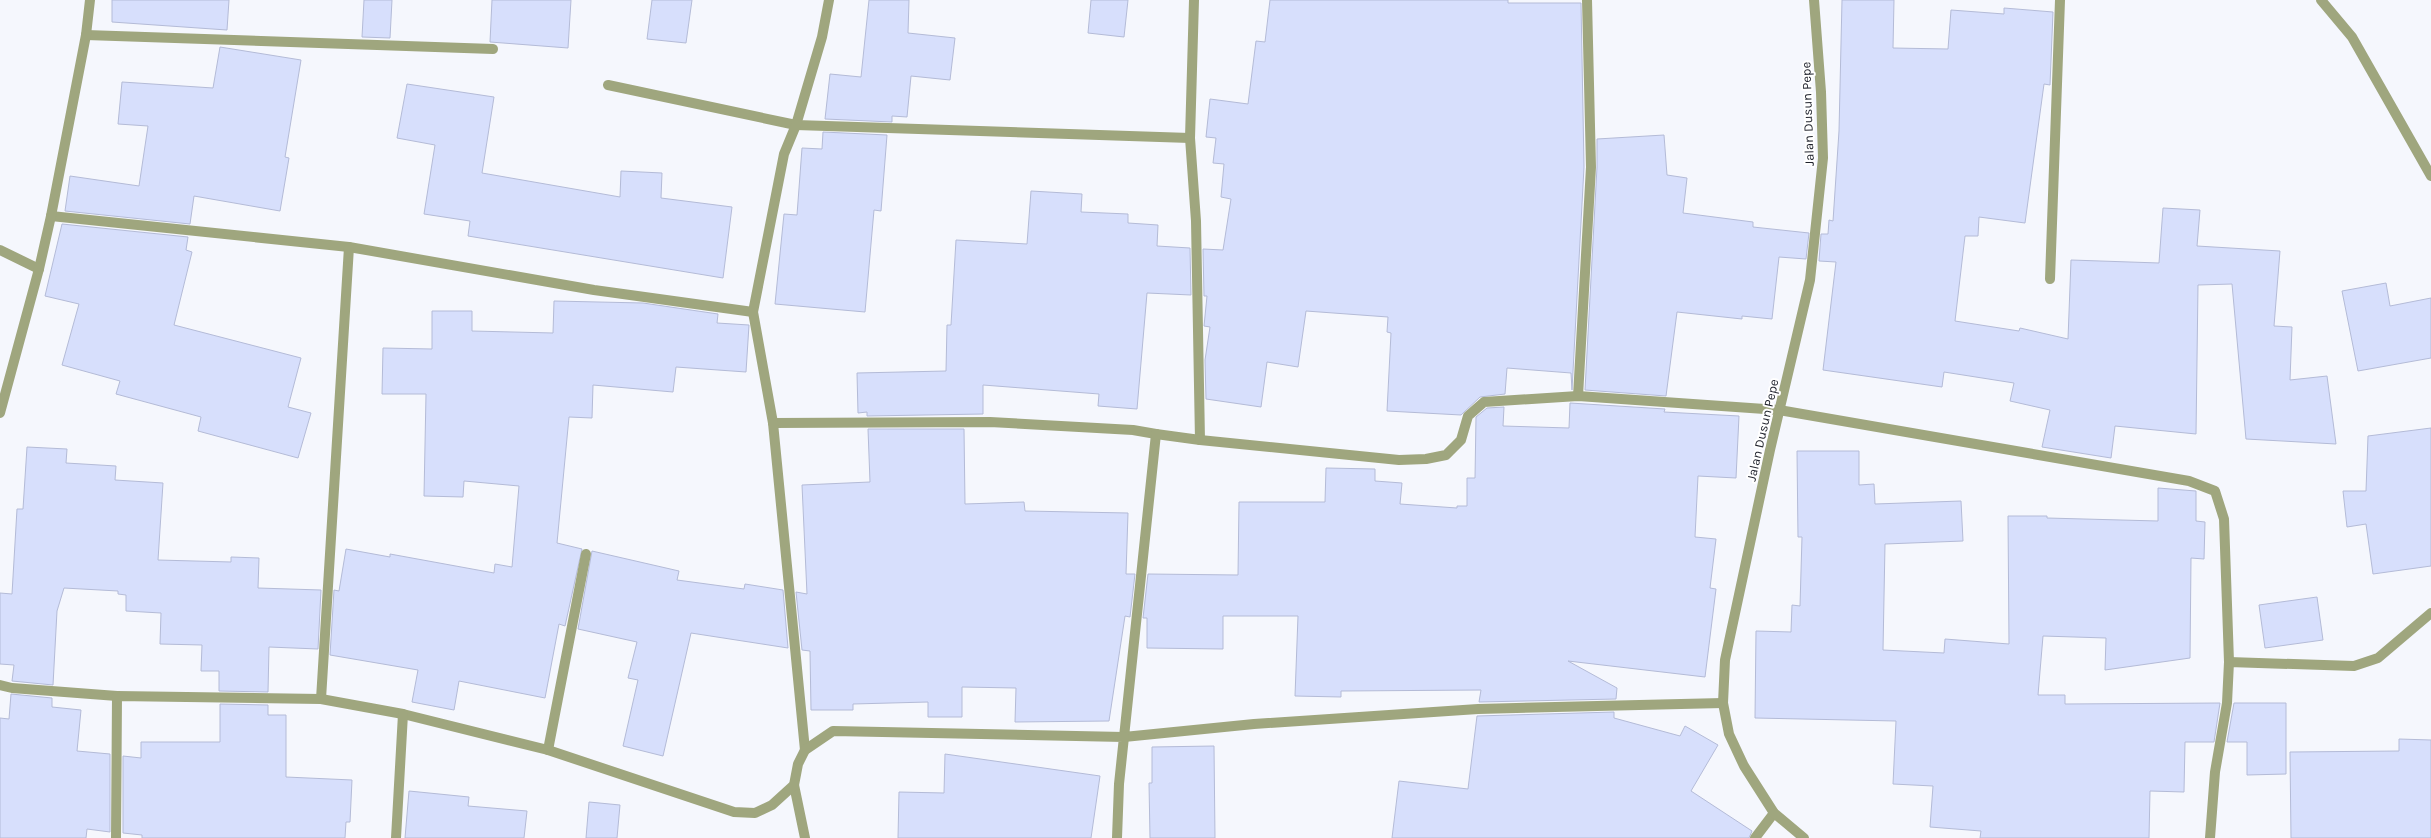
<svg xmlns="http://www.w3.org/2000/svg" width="2431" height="838" viewBox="0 0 2431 838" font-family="Karla,sans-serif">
<rect width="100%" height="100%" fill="#f5f7fd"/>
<g fill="#d7dffc" stroke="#b4bbd7">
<path d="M112,0H229L227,30L112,22Z"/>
<path d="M364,0H392L390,38L362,37Z"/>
<path d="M492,0H571L568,48L490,42Z"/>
<path d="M652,0H692L686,43L647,39Z"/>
<path d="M869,0H909L908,33L955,38L950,80L911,76L907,117L892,116V122L825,119L830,74L861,77Z"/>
<path d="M1091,0H1128L1124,37L1088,33Z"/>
<path d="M1270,0H1508V3H1581L1584,167L1572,390L1571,373L1507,368L1505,394L1480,397L1461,415L1387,411L1391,333L1387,332L1388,317L1306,311L1298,367L1267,362L1261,407L1206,399L1205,360L1210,327L1204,326L1207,296H1204L1203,249L1223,250L1231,199L1221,197L1224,164L1213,163L1216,138L1206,137L1210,99L1248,104L1256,41L1265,42Z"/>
<path d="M1842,0H1894L1893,48L1948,49L1951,10L2004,14V8L2053,12L2050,85L2044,84L2025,223L1979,217L1978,236H1965L1955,321L2019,331L2020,328L2068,339L2071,260L2159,263L2163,208L2200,210L2197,246L2280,251L2274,326L2292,327L2290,380L2327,376L2336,444L2246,439L2232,284L2198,285L2196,434L2115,426L2111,458L2042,447L2050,410L2010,401L2014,383L1944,372L1942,387L1823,370L1836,262L1819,261L1821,234H1828L1829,220L1833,221L1839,131Z"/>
<path d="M220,47L301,60L285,157L289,158L280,211L194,196L190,224L65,211L70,176L139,186L148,126L118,124L122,82L213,88Z"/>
<path d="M407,84L494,97L482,173L620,197L621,171L662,173L661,198L732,207L723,278L468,236L470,221L424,214L435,145L397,138Z"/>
<path d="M823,132L887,135L881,211L874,210L865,312L775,304L784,214L797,215L802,148L822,149Z"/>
<path d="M1664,135L1667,175L1687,178L1683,213L1753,222V227L1809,233L1806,259L1779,257L1772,319L1742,316V319L1677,312L1666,396L1585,390L1597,167V139Z"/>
<path d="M1031,191L1082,194L1081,212L1128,214V223L1158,225L1157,246L1190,248L1191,295L1147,293L1137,409L1098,406L1099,394L983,385V414L867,416V412L858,413L857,373L946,371L947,325H951L956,240L1027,244Z"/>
<path d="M62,224L188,237L186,250L192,252L174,325L301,358L288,407L311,413L298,458L198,431L201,417L116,394L120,381L62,365L79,304L45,296Z"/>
<path d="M2386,283L2390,306L2431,298V358L2358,371L2342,291Z"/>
<path d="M554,301L643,303L718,314L717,323L749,325L746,372L676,367L673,392L593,385L592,418L569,417L557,543L582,549L565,626L559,624L545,698L459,681L454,710L412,702L418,670L330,655L334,590L339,591L346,549L390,557V554L494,573L495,564L512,567L519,486L464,481L463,497L424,496L426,394H382L383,348L432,349V311H472V331L553,333Z"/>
<path d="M1570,403L1665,409L1664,412L1739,416L1736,478L1698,476L1695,537L1716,539L1710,588L1716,589L1705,677L1568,661L1617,688L1616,699L1479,702L1481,690L1341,691V697L1295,696L1298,616H1223V649L1147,648V618H1143L1148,574L1238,575L1239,502H1325L1326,468L1375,469V481L1402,483L1400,504L1457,508V506H1467V478H1475L1476,417L1487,408L1504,407L1503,426L1569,428Z"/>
<path d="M2431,428V566L2373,574L2366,524L2347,527L2343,491H2366L2368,436Z"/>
<path d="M868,429H964L965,504L1024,502L1025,511L1128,513L1126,574H1135L1130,617L1125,616L1109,721L1015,722L1016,688L962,687V717H928V702L853,704V710H811L810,651L802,650L796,592L807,594L802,485L870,482Z"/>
<path d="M27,447L67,449L66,463L116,466L115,480L163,483L158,560L231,562V557L259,558L258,588L321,590L318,649L269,647L268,692L219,691V671H201L202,645L160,644L161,613L126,611V595L118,594V591L64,588L57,611L53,685L12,681L14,665L0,664V593L12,594L17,509H23Z"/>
<path d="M1797,451H1859V485L1874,484L1875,504L1961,501L1963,541L1885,544L1883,650L1944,653L1945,639L2009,644L2008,516H2047V518L2158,521V488L2196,491V521L2205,522L2204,559L2191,558L2190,658L2105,670L2106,638L2043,636L2038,695H2065V704L2220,703L2214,742H2185L2184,792L2150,791L2149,838H1980L1981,831L1930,827L1933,786L1893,784L1896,721L1755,718L1756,631L1791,632L1792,605L1800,606L1802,537H1798Z"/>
<path d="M592,551L679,571L677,580L744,589L745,584L783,590L788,648L691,633L663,756L623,746L638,680L628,678L637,642L578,629Z"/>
<path d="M2317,597L2323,640L2265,648L2259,605Z"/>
<path d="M11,694L52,698V707L81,710L77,751L110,754V832L87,829L86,838H0V718L9,719Z"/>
<path d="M2234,703H2286V774L2247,775V742H2227Z"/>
<path d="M220,704L268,705V715H286V777L352,780L350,822H346L345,838H142V835L123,833V756L141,758V742H220Z"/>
<path d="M1614,712V718L1680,736L1685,726L1718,745L1691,791L1752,831L1749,838H1392L1399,781L1468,789L1477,716Z"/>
<path d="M2399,739L2431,740V838H2291L2290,752L2399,751Z"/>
<path d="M1214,746L1215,838H1150L1149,783H1152V747Z"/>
<path d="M945,754L1100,776L1091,838H898L899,792L944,793Z"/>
<path d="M409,791L469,797L468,806L527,811L524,838H405Z"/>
<path d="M589,802L620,805L617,838H586Z"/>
</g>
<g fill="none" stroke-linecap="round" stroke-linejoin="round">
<g stroke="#9fa67e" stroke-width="10">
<path d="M2321,0L2352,37L2431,176"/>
<path d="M86,35L493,49"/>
<path d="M608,85L796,125L1190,138"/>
<path d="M51,216L349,247L594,290L753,312"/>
<path d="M0,250L39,269"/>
<path d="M2050,279L2060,0"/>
<path d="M1578,396L1591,167L1587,0"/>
<path d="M0,413L39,269L51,216L86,35L90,0"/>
<path d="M773,423L990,422L1133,430L1156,434L1124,737L1254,724L1478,709L1723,703"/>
<path d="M1156,434L1200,440L1196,221L1190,138L1194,0"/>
<path d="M1200,440L1399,460L1426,459L1446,455L1461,440L1468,416L1484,402L1578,396L1779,410L2189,481L2215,491L2224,519L2229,662"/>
<path d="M0,685L12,688L117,696"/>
<path d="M321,699L349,247"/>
<path d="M548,750L586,554"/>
<path d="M805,750L773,423L753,312L784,154L796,125L822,37L829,0"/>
<path d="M794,785L805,838"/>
<path d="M116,838L117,696L321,699L403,714L548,750L734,812L755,813L772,805L794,785L798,764L805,750L833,731L1124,737L1119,784L1117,838"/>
<path d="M396,838L403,714"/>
<path d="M1755,838L1774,813"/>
<path d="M1804,838L1774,813L1744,766L1729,734L1723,703L1725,660L1770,450L1810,280L1823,158L1821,92L1814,0"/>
<path d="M2210,838L2215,772L2227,703L2229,662L2354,666L2378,658L2431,613"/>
</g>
</g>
<g text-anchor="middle" stroke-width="4" stroke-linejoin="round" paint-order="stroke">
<g font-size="13" fill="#1e212b" stroke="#fff">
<text transform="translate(1807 114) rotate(-92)" y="5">Jalan Dusun Pepe</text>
<text transform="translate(1762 430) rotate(-77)" y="5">Jalan Dusun Pepe</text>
</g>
</g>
</svg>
